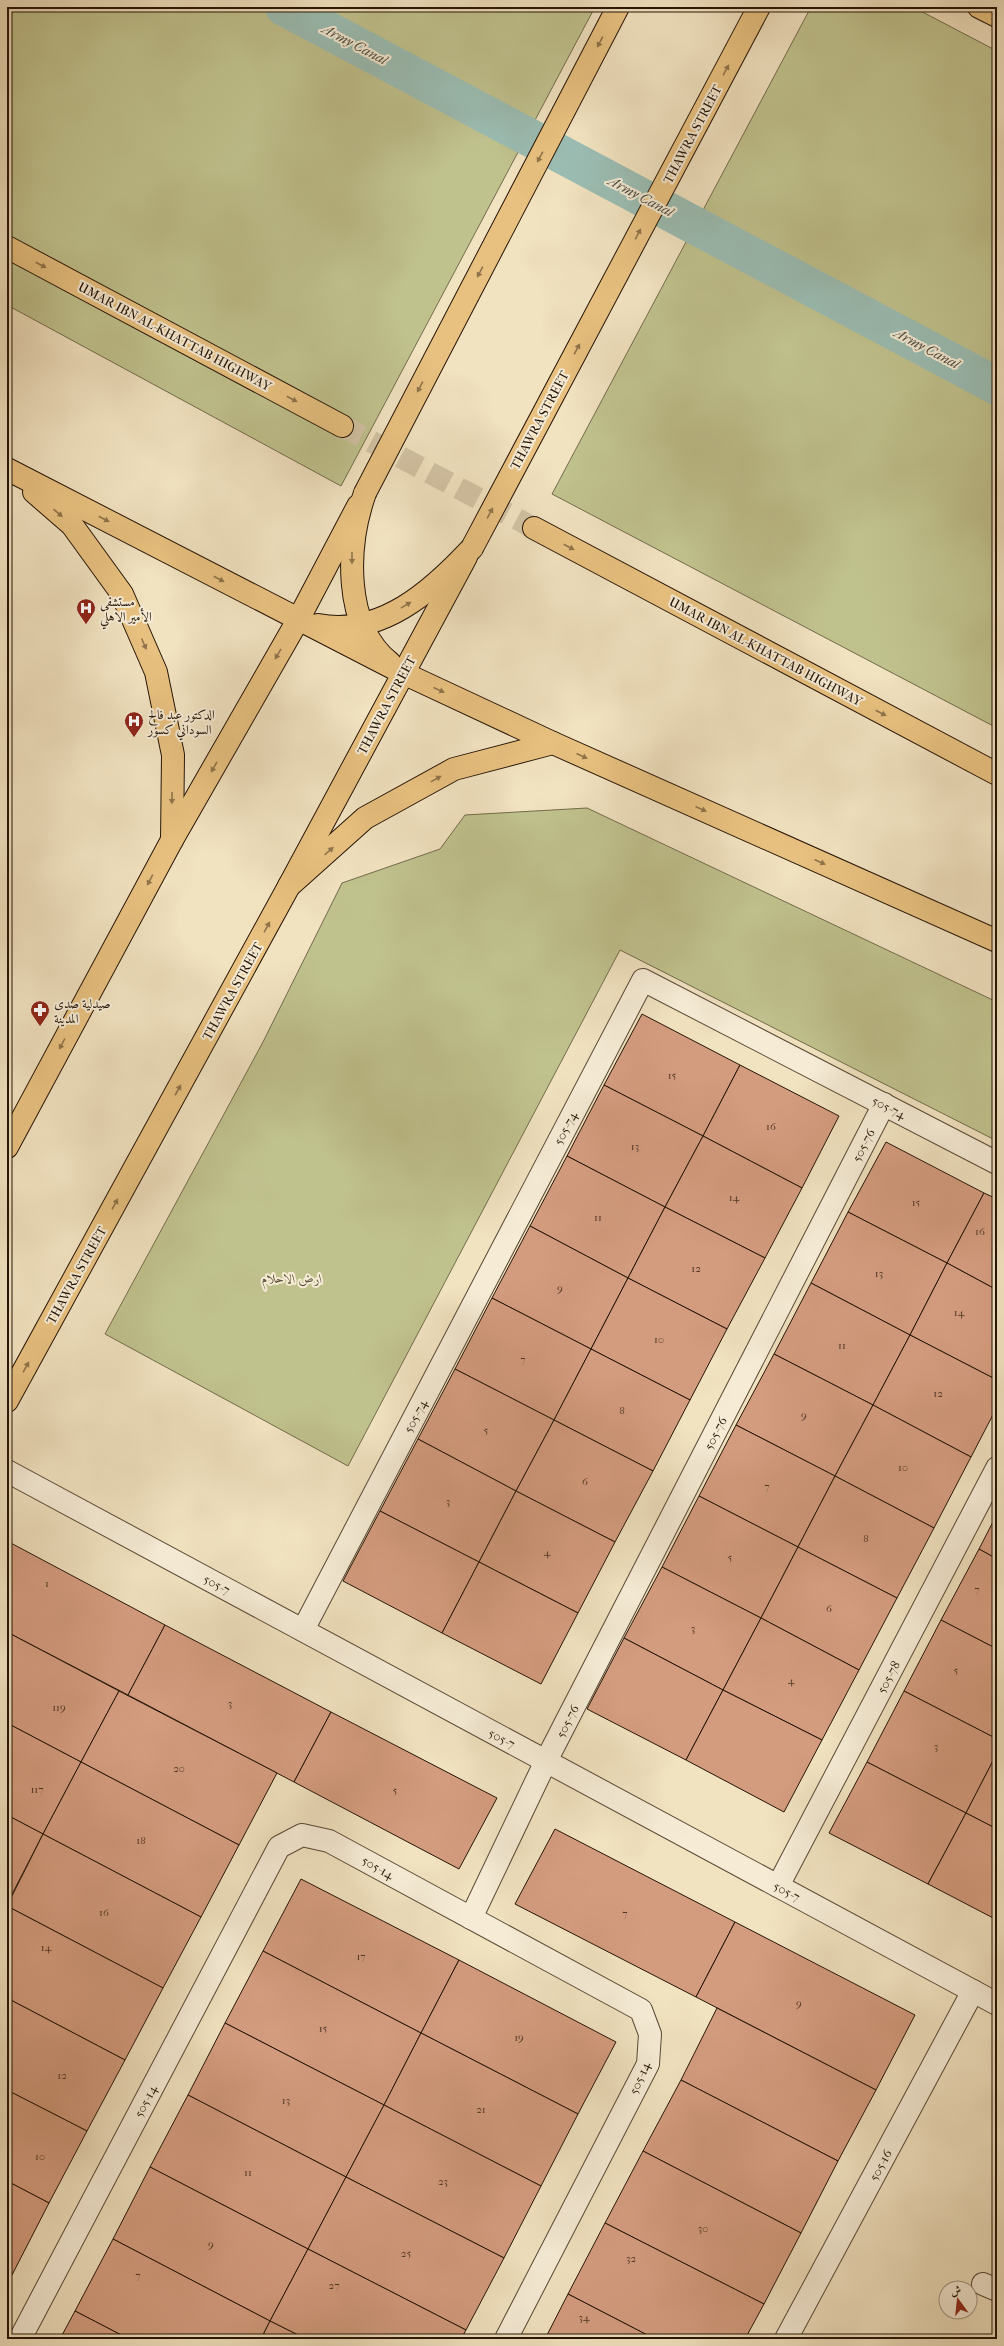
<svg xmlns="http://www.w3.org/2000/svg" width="1004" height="2346" viewBox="0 0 1004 2346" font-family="'IM FELL French Canon',Amiri,serif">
<rect width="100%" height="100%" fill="#f1e2c0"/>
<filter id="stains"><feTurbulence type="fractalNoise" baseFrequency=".005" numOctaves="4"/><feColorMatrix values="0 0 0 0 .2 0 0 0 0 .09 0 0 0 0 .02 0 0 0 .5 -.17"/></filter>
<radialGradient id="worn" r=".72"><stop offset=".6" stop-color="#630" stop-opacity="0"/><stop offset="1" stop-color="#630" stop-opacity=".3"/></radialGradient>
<g fill="#c0c28e" stroke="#726b4a">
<path d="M7,7H595L341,486L7,305Z"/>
<path d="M811,7H913L997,51V728L552,494Z"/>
<path d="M587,808L997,1002V1141L620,950L348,1466L105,1334L263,1042L342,883L440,849L465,815Z"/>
</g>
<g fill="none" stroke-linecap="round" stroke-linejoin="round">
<path stroke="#9bbdb3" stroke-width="38" d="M284,7L997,386"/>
</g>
<g fill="#d49c7f" stroke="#251406">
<path d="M642,1014L740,1065L703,1136L604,1085Z"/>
<path d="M740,1065L839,1116L802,1188L703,1136Z"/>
<path d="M604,1085L703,1136L665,1207L567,1156Z"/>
<path d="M703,1136L802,1188L765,1258L665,1207Z"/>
<path d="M886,1142L984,1193L947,1263L848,1212Z"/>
<path d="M567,1156L665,1207L628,1278L530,1226Z"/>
<path d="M984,1193L997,1199V1290L947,1263Z"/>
<path d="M665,1207L765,1258L727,1329L628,1278Z"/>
<path d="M848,1212L947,1263L910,1335L811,1283Z"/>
<path d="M530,1226L628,1278L591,1349L492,1298Z"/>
<path d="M947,1263L997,1290V1380L910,1335Z"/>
<path d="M628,1278L727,1329L690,1400L591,1349Z"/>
<path d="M811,1283L910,1335L873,1405L774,1354Z"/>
<path d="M492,1298L591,1349L554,1420L455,1369Z"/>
<path d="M910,1335L997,1380V1407L971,1457L873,1405Z"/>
<path d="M591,1349L690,1400L653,1471L554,1420Z"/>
<path d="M774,1354L873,1405L835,1476L736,1425Z"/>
<path d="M455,1369L554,1420L516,1491L418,1439Z"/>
<path d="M873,1405L971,1457L934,1528L835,1476Z"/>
<path d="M554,1420L653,1471L615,1542L516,1491Z"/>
<path d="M736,1425L835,1476L798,1547L699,1496Z"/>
<path d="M418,1439L516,1491L479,1562L380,1511Z"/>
<path d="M835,1476L934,1528L897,1598L798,1547Z"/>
<path d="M516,1491L615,1542L578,1613L479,1562Z"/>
<path d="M699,1496L798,1547L761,1618L662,1567Z"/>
<path d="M380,1511L479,1562L442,1633L343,1581Z"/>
<path d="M997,1514V1559L979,1549Z"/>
<path d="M7,1541L165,1625L128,1695L7,1632Z"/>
<path d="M798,1547L897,1598L859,1670L761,1618Z"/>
<path d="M979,1549L997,1559V1649L941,1620Z"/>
<path d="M479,1562L578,1613L541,1684L442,1633Z"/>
<path d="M662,1567L761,1618L723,1690L624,1638Z"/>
<path d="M761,1618L859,1670L822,1740L723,1690Z"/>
<path d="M941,1620L997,1649V1739L904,1691Z"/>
<path d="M165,1625L331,1712L294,1782L128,1695Z"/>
<path d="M7,1632L119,1691L81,1762L7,1723Z"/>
<path d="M624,1638L723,1690L686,1760L587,1709Z"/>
<path d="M723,1690L822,1740L784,1812L686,1760Z"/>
<path d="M119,1691L277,1773L239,1845L81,1762Z"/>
<path d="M904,1691L997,1739V1753L966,1813L867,1762Z"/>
<path d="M331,1712L497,1798L459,1869L294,1782Z"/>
<path d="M7,1723L81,1762L43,1834L7,1815Z"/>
<path d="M997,1753V1829L966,1813Z"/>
<path d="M81,1762L239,1845L201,1917L43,1834Z"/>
<path d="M867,1762L966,1813L928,1884L829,1833Z"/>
<path d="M966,1813L997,1829V1920L928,1884Z"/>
<path d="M7,1815L43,1834L7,1904Z"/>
<path d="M555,1829L735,1922L696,1997L515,1904Z"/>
<path d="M43,1834L201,1917L163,1988L7,1906Z"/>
<path d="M301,1879L459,1960L421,2033L263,1951Z"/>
<path d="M7,1906L163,1988L125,2060L7,1998Z"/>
<path d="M735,1922L915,2015L876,2090L696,1997Z"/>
<path d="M263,1951L421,2033L384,2105L225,2023Z"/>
<path d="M459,1960L616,2042L578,2114L421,2033Z"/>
<path d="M7,1998L125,2060L87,2131L7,2090Z"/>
<path d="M717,2008L876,2090L838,2161L681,2080Z"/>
<path d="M225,2023L384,2105L346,2177L188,2095Z"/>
<path d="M421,2033L578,2114L541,2186L384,2105Z"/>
<path d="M681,2080L838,2161L801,2233L643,2151Z"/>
<path d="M7,2090L87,2131L49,2203L7,2181Z"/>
<path d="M188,2095L346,2177L308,2249L150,2167Z"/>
<path d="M384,2105L541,2186L504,2258L346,2177Z"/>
<path d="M643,2151L801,2233L764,2304L605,2223Z"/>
<path d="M150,2167L308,2249L270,2321L113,2239Z"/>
<path d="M346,2177L504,2258L466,2330L308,2249Z"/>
<path d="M7,2181L49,2203L12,2275L7,2272Z"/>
<path d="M605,2223L764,2304L745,2339H655L568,2294Z"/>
<path d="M113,2239L270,2321L261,2339H129L75,2311Z"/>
<path d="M308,2249L466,2330L461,2339H306L270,2321Z"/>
<path d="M7,2272L12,2275L7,2284Z"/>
<path d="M568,2294L655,2339H545Z"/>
<path d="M75,2311L129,2339H60Z"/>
<path d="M270,2321L306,2339H261Z"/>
</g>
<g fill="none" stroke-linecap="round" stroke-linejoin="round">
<path stroke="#d2c3a4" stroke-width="22" stroke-dasharray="22 11" stroke-linecap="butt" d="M342,426L534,528"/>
<defs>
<g id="minor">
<path d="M7,1471L997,2004"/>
<path d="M303,1630L643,980L997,1163"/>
<path d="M778,1886L997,1468"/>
<path d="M471,1918L546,1761L884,1104"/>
<path d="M983,2284L997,2290"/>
<path d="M20,2339L279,1847L302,1835L329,1841L641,2010L650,2034L648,2064L506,2339"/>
<path d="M786,2339L973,1991"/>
</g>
<g id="primary">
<path d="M7,1147L172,840L298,620L358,506"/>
<path d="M7,1401L289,886L466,557"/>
</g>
<g id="motorway">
<path d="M979,7L997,16"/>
<path d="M7,247L342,426"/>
<path d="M7,469L403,673L553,743L997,941"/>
<path d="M34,492L72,525L122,594L156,672L173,755L172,840"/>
<path d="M365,493C347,544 342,625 390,663"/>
<path d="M534,528L997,774"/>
<path d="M318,625C381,637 432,591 472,548"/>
<path d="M289,886L365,818L454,769L553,743"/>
</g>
</defs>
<use href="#minor" stroke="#584834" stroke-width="24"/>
<use href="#primary" stroke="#251406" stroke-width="24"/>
<use href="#motorway" stroke="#251406" stroke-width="24"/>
<use href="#minor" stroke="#f6ecd6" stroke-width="22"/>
<use href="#primary" stroke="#e8c180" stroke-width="22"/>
<use href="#motorway" stroke="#e8c180" stroke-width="22"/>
<defs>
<g id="primary-bridge">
<path d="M365,493L618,7"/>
<path d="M472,548L759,7"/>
</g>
</defs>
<use href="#primary-bridge" stroke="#251406" stroke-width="24" stroke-linecap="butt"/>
<use href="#primary-bridge" stroke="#e8c180" stroke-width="22"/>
</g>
<defs><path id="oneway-solid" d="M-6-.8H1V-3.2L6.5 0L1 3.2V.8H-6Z"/></defs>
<g fill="#907349">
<use href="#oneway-solid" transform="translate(600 42) rotate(118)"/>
<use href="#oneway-solid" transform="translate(726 70) rotate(-62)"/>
<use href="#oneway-solid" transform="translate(540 157) rotate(118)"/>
<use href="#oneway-solid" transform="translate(638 234) rotate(-62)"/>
<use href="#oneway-solid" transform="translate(41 265) rotate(28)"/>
<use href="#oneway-solid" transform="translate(480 272) rotate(118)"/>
<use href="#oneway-solid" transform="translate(577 349) rotate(-62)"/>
<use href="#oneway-solid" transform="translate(420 387) rotate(118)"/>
<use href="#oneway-solid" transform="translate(292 399) rotate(28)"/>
<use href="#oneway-solid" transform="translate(58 513) rotate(41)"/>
<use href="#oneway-solid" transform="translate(490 513) rotate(-62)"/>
<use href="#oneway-solid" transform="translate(104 519) rotate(28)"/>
<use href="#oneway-solid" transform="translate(569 547) rotate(28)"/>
<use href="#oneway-solid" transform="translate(352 558) rotate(90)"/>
<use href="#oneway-solid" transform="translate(219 579) rotate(28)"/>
<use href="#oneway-solid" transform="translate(406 605) rotate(-31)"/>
<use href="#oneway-solid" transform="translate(144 644) rotate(66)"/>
<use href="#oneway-solid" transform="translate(278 654) rotate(120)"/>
<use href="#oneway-solid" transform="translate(439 690) rotate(25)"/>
<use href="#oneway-solid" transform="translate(881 713) rotate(28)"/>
<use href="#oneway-solid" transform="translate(582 756) rotate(24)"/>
<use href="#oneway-solid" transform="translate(214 767) rotate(120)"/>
<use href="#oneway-solid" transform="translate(436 779) rotate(-29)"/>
<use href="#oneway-solid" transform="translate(172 798) rotate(91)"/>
<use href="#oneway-solid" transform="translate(701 809) rotate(24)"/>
<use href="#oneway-solid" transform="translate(329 851) rotate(-42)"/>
<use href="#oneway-solid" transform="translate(820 862) rotate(24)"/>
<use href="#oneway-solid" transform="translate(150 880) rotate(118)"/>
<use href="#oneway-solid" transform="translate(267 927) rotate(-61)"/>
<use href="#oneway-solid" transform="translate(62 1044) rotate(118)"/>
<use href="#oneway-solid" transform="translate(178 1090) rotate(-61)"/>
<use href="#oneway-solid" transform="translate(115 1204) rotate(-61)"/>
<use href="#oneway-solid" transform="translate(26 1367) rotate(-61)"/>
</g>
<defs>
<symbol id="hospital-pin" viewBox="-11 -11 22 30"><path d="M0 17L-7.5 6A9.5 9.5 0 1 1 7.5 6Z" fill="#8f2418" stroke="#f6ecd6"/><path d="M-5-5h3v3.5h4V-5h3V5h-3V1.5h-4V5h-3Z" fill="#fff"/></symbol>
<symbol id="pharmacy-pin" viewBox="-11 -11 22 30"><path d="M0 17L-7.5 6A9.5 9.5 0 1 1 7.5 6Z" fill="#8f2418" stroke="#f6ecd6"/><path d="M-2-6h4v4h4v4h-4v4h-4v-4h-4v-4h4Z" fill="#fff"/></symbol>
</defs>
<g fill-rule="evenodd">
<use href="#hospital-pin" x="75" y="597" width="22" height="30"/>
<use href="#hospital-pin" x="123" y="710" width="22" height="30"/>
<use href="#pharmacy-pin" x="29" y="999" width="22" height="30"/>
</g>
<g text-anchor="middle" stroke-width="4" stroke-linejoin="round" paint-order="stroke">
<g font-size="11" fill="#513624">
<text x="672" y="1079">15</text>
<text x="771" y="1130">16</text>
<text x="635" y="1150">13</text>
<text x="734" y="1201">14</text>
<text x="916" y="1206">15</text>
<text x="598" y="1221">11</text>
<text x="980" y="1235">16</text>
<text x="696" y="1272">12</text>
<text x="879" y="1277">13</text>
<text x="560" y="1292">9</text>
<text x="959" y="1316">14</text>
<text x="659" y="1343">10</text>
<text x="842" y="1349">11</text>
<text x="523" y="1363">7</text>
<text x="938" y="1397">12</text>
<text x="622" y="1414">8</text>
<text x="804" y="1419">9</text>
<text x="486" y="1434">5</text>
<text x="903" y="1471">10</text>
<text x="585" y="1485">6</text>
<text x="767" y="1490">7</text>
<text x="448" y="1505">3</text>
<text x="866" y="1542">8</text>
<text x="547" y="1556">4</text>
<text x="730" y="1561">5</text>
<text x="47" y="1587">1</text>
<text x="977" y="1593">7</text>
<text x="829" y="1612">6</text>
<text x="693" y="1632">3</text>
<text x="956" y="1674">5</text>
<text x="791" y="1684">4</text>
<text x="230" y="1707">3</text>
<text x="59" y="1711">119</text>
<text x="936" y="1750">3</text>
<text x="179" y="1772">20</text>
<text x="37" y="1793">117</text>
<text x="395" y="1794">5</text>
<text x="141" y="1844">18</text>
<text x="104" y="1916">16</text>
<text x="625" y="1917">7</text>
<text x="46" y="1951">14</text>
<text x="361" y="1960">17</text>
<text x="799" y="2007">9</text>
<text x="323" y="2032">15</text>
<text x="519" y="2041">19</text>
<text x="62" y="2079">12</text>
<text x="286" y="2104">13</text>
<text x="481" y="2113">21</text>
<text x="40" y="2160">10</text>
<text x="248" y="2176">11</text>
<text x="443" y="2185">23</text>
<text x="703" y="2232">30</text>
<text x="211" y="2248">9</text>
<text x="406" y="2257">25</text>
<text x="631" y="2262">32</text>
<text x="138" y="2279">7</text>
<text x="334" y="2289">27</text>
<text x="584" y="2321">34</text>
</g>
<g font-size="13" fill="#251406" stroke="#f6ecd6">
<text transform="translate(692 134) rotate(-62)" y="5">THAWRA STREET</text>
<text transform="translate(175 336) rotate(28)" y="5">UMAR IBN AL-KHATTAB HIGHWAY</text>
<text transform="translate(539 420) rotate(-62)" y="5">THAWRA STREET</text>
<text transform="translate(766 651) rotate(28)" y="5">UMAR IBN AL-KHATTAB HIGHWAY</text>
<text transform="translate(386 705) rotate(-62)" y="5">THAWRA STREET</text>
<text transform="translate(232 991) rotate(-61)" y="5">THAWRA STREET</text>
<text transform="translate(889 1107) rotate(27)" y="5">505-74</text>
<text transform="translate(565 1128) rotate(-62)" y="5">505-74</text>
<text transform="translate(863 1145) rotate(-63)" y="5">505-76</text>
<text transform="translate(76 1275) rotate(-61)" y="5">THAWRA STREET</text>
<text transform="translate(415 1416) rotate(-62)" y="5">505-74</text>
<text transform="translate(715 1433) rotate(-63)" y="5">505-76</text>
<text transform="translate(217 1584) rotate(28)" y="5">505-7</text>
<text transform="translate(888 1677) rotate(-62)" y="5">505-78</text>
<text transform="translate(567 1721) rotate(-63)" y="5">505-76</text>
<text transform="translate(502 1738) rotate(28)" y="5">505-7</text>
<text transform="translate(378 1867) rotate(29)" y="5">505-14</text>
<text transform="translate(787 1891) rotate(28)" y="5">505-7</text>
<text transform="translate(639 2078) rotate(-66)" y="5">505-14</text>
<text transform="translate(145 2101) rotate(-62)" y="5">505-14</text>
<text transform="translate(880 2165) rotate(-62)" y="5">505-16</text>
</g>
<g font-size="13" fill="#251406" stroke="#f6ecd6" text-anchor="start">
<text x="100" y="606">مستشفى<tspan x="100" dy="15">الأمير الاهلي</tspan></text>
<text x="148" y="719">الدكتور عبد فالح<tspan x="148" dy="15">السوداني كسور</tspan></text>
<text x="54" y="1008">صيدلية صدى<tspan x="54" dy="15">المدينة</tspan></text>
</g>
<g font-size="13" font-style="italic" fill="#5b5136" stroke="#f6ecd6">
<text x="292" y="1283">ارض الاحلام</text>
</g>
<g font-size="14" font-style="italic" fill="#4e4f43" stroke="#f6ecd6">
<text transform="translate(355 44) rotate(28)" y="5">Army Canal</text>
<text transform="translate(641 196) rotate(28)" y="5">Army Canal</text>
<text transform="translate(927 348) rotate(28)" y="5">Army Canal</text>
</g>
</g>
<rect width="1004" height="2346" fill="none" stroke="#f1e2c0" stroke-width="24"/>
<rect x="8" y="8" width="988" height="2330" fill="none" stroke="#251406" stroke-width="2"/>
<rect x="12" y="12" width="980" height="2322" fill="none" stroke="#251406"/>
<g transform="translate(958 2300) rotate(345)"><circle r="19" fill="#f6ecd6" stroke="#a29683"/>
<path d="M0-3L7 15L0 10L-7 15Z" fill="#8f2418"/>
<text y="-6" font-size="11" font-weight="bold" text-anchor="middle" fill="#251406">ش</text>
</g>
<rect width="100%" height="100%" filter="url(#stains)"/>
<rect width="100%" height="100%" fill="url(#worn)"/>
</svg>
